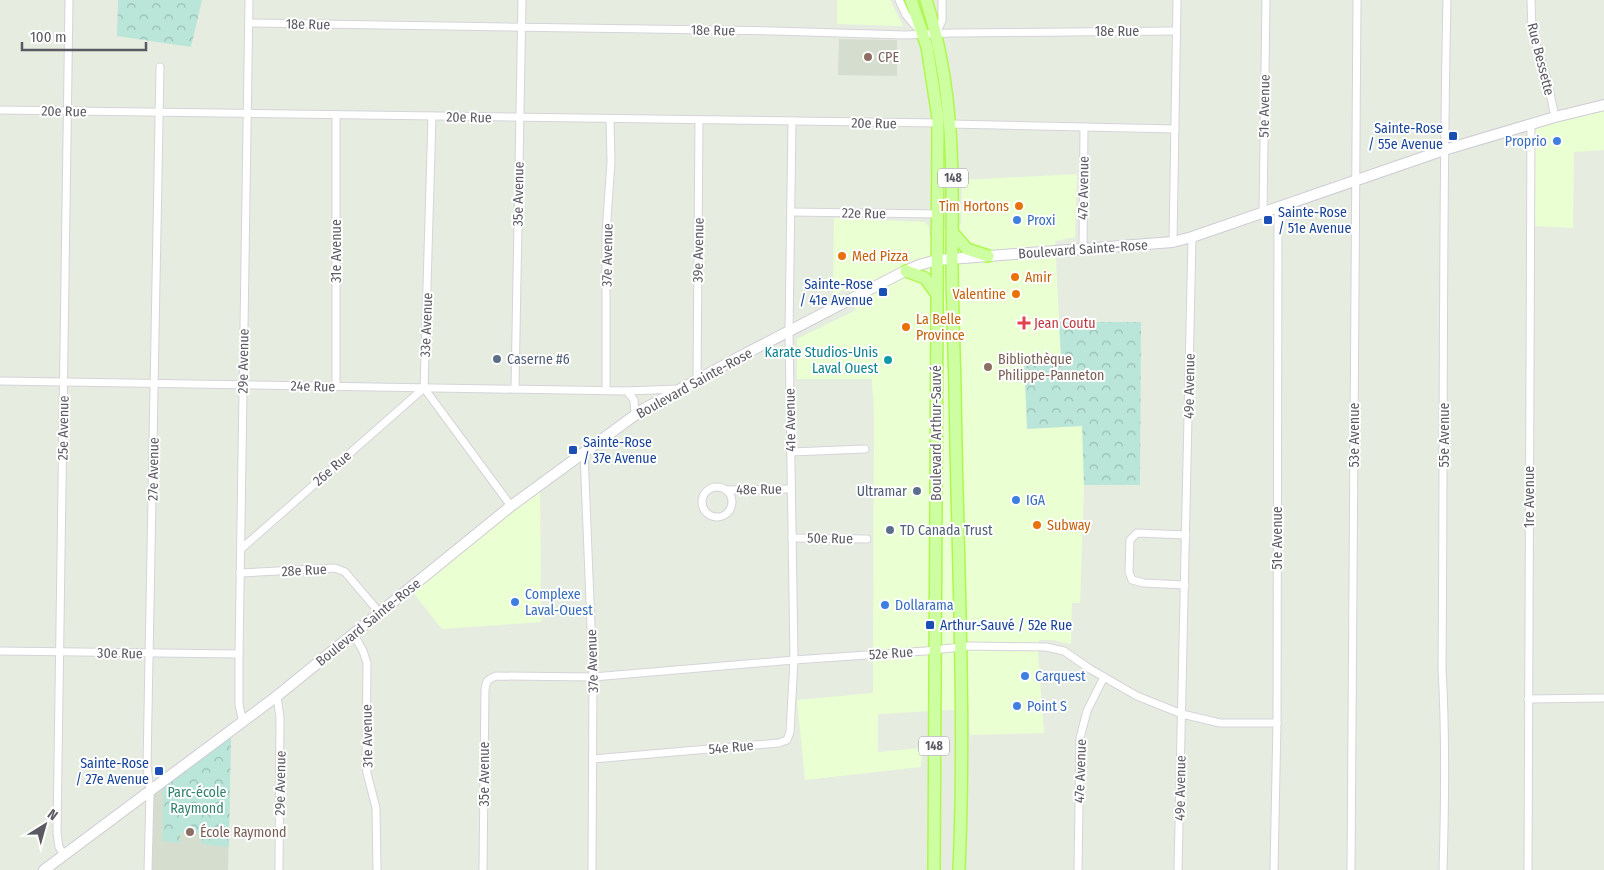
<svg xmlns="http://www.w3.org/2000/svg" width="1604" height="870" viewBox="0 0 1604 870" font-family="'Fira Sans Condensed',sans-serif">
<defs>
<pattern id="forest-crowns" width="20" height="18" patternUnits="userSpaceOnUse" patternTransform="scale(1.25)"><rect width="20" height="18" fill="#bae6d9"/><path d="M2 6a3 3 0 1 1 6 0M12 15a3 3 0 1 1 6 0" fill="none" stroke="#9abdb3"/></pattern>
</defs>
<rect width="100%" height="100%" fill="#e6ede0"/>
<g fill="#eaffd2">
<path d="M837,0H890L903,26L837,24Z"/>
<path d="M1604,109V150L1574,152L1573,228L1533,226L1534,126Z"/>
<path d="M1077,174L1075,237L1055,241L1061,356H1024L1027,428L1083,426L1084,485L1080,603H1072L1071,644L1054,640H1039L1038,654L1044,733L970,735L969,709L878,714V752L922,748L921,767L805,780L797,700L873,693L874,416L872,379H797V339L856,310L849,286L833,296L834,218L925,222L929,227V237L961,224L962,180Z"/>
<path d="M540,484L541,622L442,629L409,587Z"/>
</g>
<g fill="#d5ddcf">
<path d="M839,39L897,40V76L838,75Z"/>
<path d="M231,732L228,870H149L151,794Z"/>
</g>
<g fill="url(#forest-crowns)">
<path d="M118,0H202L191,47L117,36Z"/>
<path d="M1059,322H1141L1140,485H1084L1082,426L1027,429L1024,356H1061Z"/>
<path d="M231,732L229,847L201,844V833H180V843L162,841L163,784Z"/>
</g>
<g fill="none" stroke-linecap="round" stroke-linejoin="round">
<defs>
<g id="street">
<path d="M899,0L906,15L919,30"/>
<path d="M1531,0L1532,31L1547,79L1555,117"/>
<path d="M249,23L774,31L905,35L951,33L1176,31"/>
<path d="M936,33L942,21V0"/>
<path d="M0,110L939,123"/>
<path d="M432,116L424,388L511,506"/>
<path d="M950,124L1175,129"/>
<path d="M791,212L938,214"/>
<path d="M1263,212L1266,0"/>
<path d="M1173,242L1177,0"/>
<path d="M1083,249L1084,127"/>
<path d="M697,380L699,120"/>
<path d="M0,381L627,391L677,389"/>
<path d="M336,386V115"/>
<path d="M515,389L522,0"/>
<path d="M606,390V233L611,162L610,119"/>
<path d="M627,391L634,400L635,415"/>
<path d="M584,452L593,677L592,870"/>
<path d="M791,452L865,449"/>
<circle cx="717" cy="502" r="15"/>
<path d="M726,490L791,489"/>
<path d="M792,538L867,539"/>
<path d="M241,549L424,388"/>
<path d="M240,573L335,568L345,572L379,612"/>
<path d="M1185,585L1144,583L1132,580L1129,572L1130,540L1137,533L1186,535"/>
<path d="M353,633L363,651L367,663L366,760L367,773L376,808L377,870"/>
<path d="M0,651L239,654"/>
<path d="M277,696L280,718L279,870"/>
<path d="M1528,699L1604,698"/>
<path d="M243,722L239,705V654L249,0"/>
<path d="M593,759L779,743L787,740L790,732L794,660L789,332L792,121"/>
<path d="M64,855L59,847L57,833L69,0"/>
<path d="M148,870L150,792L147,766L160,67"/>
<path d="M483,870L485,689C486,681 488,679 496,676L593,677L794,660L925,651L970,646L1046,647L1064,651L1090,669L1137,696L1182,714L1220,723H1277"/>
<path d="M1078,870L1080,738L1087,711L1104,677"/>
<path d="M1178,870L1192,237"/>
<path d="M1274,870L1277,723L1278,207"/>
<path d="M1351,870L1357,0"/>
<path d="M1443,870C1445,803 1446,736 1442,669C1444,446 1442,223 1447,0"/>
<path d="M1528,870L1531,124"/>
</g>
<path id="secondary" d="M44,870L277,696L511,506L642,410L743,355L903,272L919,265L937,260L1173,242L1192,237L1444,150L1555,117L1604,105"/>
<g id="primary">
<path d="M911,0L927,47L938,118L934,870"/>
<path d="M926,0C954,87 953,170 952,260C952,303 954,345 955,388C957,548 966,710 959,870"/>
<path d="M953,233L967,249L988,256"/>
<path d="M906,271L925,278L936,293"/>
</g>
</defs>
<use href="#street" stroke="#d6d3da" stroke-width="9"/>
<use href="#secondary" stroke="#cecbd5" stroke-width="12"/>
<use href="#primary" stroke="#aff74f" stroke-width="14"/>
<use href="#street" stroke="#fff" stroke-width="7"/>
<use href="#secondary" stroke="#fff" stroke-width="10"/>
<use href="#primary" stroke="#cdffa2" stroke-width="11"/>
</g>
<g fill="#8d6e63" stroke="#fff" stroke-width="2">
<circle cx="868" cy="57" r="5"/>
<circle cx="988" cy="367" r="5"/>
<circle cx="190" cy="832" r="5"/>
</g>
<g fill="#1a4fb4" stroke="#fff" stroke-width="2">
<rect x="1448" y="131" width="10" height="10" rx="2.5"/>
<rect x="1263" y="215" width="10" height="10" rx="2.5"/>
<rect x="878" y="287" width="10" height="10" rx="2.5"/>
<rect x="568" y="445" width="10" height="10" rx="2.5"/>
<rect x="925" y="620" width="10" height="10" rx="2.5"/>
<rect x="154" y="766" width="10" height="10" rx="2.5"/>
</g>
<g fill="#3f7fe0" stroke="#fff" stroke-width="2">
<circle cx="1557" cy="141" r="5"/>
<circle cx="1017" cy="220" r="5"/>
<circle cx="1016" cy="500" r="5"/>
<circle cx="515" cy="602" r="5"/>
<circle cx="885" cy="605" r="5"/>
<circle cx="1025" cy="676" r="5"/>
<circle cx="1017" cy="706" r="5"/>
</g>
<g fill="#e8710a" stroke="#fff" stroke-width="2">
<circle cx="1019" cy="206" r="5"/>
<circle cx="842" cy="256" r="5"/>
<circle cx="1015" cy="277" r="5"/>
<circle cx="1016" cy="294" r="5"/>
<circle cx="906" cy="327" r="5"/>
<circle cx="1037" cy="525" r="5"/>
</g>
<path fill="#e0444e" stroke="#fff" stroke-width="2" d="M1021.5 315.5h5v5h5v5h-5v5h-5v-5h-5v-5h5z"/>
<g fill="#5c6f8a" stroke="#fff" stroke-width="2">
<circle cx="497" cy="359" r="5"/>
<circle cx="917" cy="491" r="5"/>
<circle cx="890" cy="530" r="5"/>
</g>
<circle fill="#0f9aa8" stroke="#fff" stroke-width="2" cx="888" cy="360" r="5"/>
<g text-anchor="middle" stroke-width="4" stroke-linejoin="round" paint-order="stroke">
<g fill="#fff" stroke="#8c8b91" stroke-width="1">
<rect x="938" y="168.5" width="30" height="19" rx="4"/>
<rect x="919" y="736.5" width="30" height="19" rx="4"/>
</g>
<g font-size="12" font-weight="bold" fill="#5b5962">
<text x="953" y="182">148</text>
<text x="934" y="750">148</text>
</g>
<g font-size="14" fill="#5b5962" stroke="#fff">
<text transform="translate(308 24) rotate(1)" y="5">18e Rue</text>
<text transform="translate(713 30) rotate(1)" y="5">18e Rue</text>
<text x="1117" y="36">18e Rue</text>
<text transform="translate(1541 59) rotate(76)" y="5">Rue Bessette</text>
<text transform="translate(1264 106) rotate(-89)" y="5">51e Avenue</text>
<text transform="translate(64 111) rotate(1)" y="5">20e Rue</text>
<text transform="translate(469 117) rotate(1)" y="5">20e Rue</text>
<text transform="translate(874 123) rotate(1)" y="5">20e Rue</text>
<text transform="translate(1083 188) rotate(-89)" y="5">47e Avenue</text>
<text transform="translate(518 194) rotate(-89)" y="5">35e Avenue</text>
<text transform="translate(864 213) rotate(1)" y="5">22e Rue</text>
<text transform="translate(1083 249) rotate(-4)" y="5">Boulevard Sainte-Rose</text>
<text transform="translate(698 250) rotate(-89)" y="5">39e Avenue</text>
<text transform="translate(336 251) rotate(-90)" y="5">31e Avenue</text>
<text transform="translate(607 255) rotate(-89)" y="5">37e Avenue</text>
<text transform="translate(426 325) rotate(-88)" y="5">33e Avenue</text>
<text transform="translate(243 361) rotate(-89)" y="5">29e Avenue</text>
<text transform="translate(694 383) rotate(-29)" y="5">Boulevard Sainte-Rose</text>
<text transform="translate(313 386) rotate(1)" y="5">24e Rue</text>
<text transform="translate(1189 386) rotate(-89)" y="5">49e Avenue</text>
<text transform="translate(790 420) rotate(-91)" y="5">41e Avenue</text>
<text transform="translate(63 428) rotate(-89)" y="5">25e Avenue</text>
<text transform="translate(936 433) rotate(-90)" y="5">Boulevard Arthur-Sauvé</text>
<text transform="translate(1354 435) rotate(-90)" y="5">53e Avenue</text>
<text transform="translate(1444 435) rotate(-90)" y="5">55e Avenue</text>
<text transform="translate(332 468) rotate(-41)" y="5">26e Rue</text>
<text transform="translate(153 469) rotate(-89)" y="5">27e Avenue</text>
<text transform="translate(759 489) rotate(-1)" y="5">48e Rue</text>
<text transform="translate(1529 497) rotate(-90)" y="5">1re Avenue</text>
<text transform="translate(830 538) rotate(1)" y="5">50e Rue</text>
<text transform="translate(1277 538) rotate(-90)" y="5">51e Avenue</text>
<text transform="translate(304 570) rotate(-3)" y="5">28e Rue</text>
<text transform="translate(368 622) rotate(-39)" y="5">Boulevard Sainte-Rose</text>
<text transform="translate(120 653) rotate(1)" y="5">30e Rue</text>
<text transform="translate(891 653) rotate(-4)" y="5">52e Rue</text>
<text transform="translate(592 661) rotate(-92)" y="5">37e Avenue</text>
<text transform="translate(367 736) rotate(-91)" y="5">31e Avenue</text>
<text transform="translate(731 747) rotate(-5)" y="5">54e Rue</text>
<text transform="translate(1080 771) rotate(-88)" y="5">47e Avenue</text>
<text transform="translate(484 774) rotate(-90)" y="5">35e Avenue</text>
<text transform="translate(280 783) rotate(-89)" y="5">29e Avenue</text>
<text transform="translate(1180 788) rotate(-89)" y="5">49e Avenue</text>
</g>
<g font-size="14" fill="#785e54" stroke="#fff" text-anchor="start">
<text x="878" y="62">CPE</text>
<text x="998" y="364">Bibliothèque<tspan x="998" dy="16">Philippe-Panneton</tspan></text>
<text x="200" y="837">École Raymond</text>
</g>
<g font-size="14" fill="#164399" stroke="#fff" text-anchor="end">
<text x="1443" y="133">Sainte-Rose<tspan x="1443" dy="16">/ 55e Avenue</tspan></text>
<text x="1278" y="217" text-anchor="start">Sainte-Rose<tspan x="1278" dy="16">/ 51e Avenue</tspan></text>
<text x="873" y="289">Sainte-Rose<tspan x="873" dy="16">/ 41e Avenue</tspan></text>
<text x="583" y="447" text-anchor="start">Sainte-Rose<tspan x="583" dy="16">/ 37e Avenue</tspan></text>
<text x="940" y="630" text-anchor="start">Arthur-Sauvé / 52e Rue</text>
<text x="149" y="768">Sainte-Rose<tspan x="149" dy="16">/ 27e Avenue</tspan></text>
</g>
<g font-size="14" fill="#366cbe" stroke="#fff" text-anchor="start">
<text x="1547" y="146" text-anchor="end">Proprio</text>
<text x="1027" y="225">Proxi</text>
<text x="1026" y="505">IGA</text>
<text x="525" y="599">Complexe<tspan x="525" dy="16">Laval-Ouest</tspan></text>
<text x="895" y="610">Dollarama</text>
<text x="1035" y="681">Carquest</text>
<text x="1027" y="711">Point S</text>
</g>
<g font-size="14" fill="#c56008" stroke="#fff" text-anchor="start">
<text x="1009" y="211" text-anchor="end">Tim Hortons</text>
<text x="852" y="261">Med Pizza</text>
<text x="1025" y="282">Amir</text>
<text x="1006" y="299" text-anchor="end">Valentine</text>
<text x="916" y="324">La Belle<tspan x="916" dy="16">Province</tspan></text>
<text x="1047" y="530">Subway</text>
</g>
<g font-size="14" fill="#be3a42" stroke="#fff" text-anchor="start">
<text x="1034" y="328">Jean Coutu</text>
</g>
<g font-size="14" fill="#0d838f" stroke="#fff" text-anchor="end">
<text x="878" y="357">Karate Studios-Unis<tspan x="878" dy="16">Laval Ouest</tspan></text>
</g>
<g font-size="14" fill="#4e5e75" stroke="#fff" text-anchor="start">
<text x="507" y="364">Caserne #6</text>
<text x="907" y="496" text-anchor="end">Ultramar</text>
<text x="900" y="535">TD Canada Trust</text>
</g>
<g font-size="14" fill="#30826d" stroke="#fff">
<text x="197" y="797">Parc-école<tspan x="197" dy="16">Raymond</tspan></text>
</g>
</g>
<g transform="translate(45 825) rotate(37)" stroke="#ffffff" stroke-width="4" paint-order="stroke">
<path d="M0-4L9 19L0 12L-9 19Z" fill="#5b5962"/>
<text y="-8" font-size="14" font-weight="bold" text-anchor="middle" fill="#5b5962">N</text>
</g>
<path d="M22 42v8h124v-8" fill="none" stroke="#5b5962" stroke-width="2.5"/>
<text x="30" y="42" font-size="15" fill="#5b5962" stroke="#ffffff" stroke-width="4" paint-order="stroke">100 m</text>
</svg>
